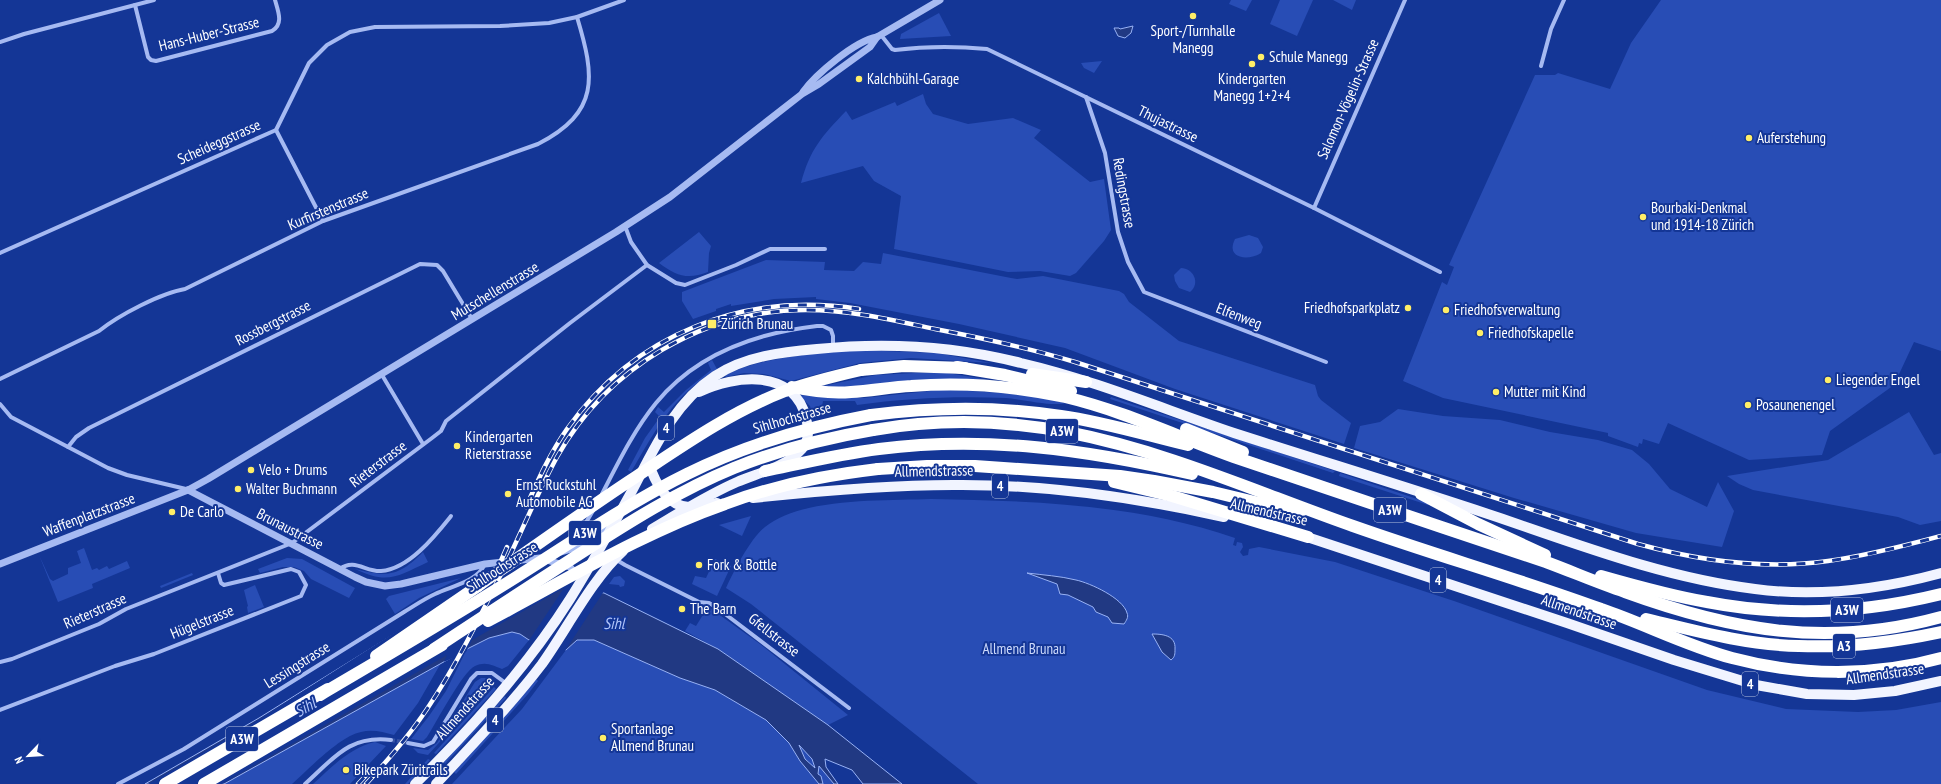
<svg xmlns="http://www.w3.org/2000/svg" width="1941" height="784" viewBox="0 0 1941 784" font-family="'PT Sans Narrow',sans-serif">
<rect width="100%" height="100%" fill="#143696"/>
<g fill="#284db5">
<path d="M1231,0H1252L1246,11L1229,4Z"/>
<path d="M1280,0H1313L1297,36L1270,24Z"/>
<path d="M1333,0H1356L1352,10Z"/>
<path d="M1661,0H1941V351L1914,342L1894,385L1830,431L1822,455L1749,460L1668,423L1659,444L1643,439L1642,444L1639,443L1638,447L1608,436V433L1443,398L1403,381L1442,282L1447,285L1454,267L1449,265L1535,75H1555L1558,73L1610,89L1631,43Z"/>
<path d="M939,13L951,36L900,39L901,34Z"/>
<path d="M1102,61L1094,73L1084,68L1081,63Z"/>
<path d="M923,94L926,104L933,114L968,124L1013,118L1041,130L1034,138L1090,182L1104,179L1111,230L1104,241L1076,273L1070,276L1040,271L1008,272L894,249L901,196L874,181L863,166L801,183C810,149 822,136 846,111L852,120L895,102L897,106Z"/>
<path d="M699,232L711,246L709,253L708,272C688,280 676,276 659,263Z"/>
<path d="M1249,235L1258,238L1263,247L1261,253C1249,261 1225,259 1235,239Z"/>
<path d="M883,253L1011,278L1017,279L1043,276L1119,291L1124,294L1129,302L1179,341L1315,385L1318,396L1321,400L1351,423L1344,444L1175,389L1065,348L959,324L850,303L816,299V297L774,299L731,306V304L716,309V311L693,319L682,301V292L766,260L825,262L824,270L854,271L863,262L881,264Z"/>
<path d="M1181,268C1193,268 1201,283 1190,292L1179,288L1175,281L1174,275Z"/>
<path d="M858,350L937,353L991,363L911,358L860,363L791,381L764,374L744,373L726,377L725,375C766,356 813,354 858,350Z"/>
<path d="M712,360L717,369C672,397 657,428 631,472L628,470L645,438L660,417L655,412L658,407L664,412L686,390L711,370L708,363Z"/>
<path d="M915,373H947L984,379H931L832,388L823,386L876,375Z"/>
<path d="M939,390C982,391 1024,393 1066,403C1054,407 1020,399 1006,398C956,396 906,398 857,405L855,401H823L821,411L812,412L810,406L799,395L833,398H863Z"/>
<path d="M1111,397L1335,471L1333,473L1110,399Z"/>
<path d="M1398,409L1443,416L1500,420L1550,432L1598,440L1632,450L1649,464L1670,489L1707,507L1718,482L1734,511L1722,547L1636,533L1514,498L1354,448L1360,426L1380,422Z"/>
<path d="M1909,412L1934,455L1941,453V521L1920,525L1898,517L1753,490L1739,484L1727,476L1828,460Z"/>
<path d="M1340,473L1429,503L1428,505L1339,476Z"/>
<path d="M931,499C1033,501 1137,504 1235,538L1233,545L1236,546L1237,542L1242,543L1243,547L1240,552L1243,556L1248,555L1249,549L1259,547L1335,562L1454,601L1707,690L1786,709L1858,712L1896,710L1941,702V784H978L751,604L726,588C734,571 750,539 765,527C803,497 883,501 931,499Z"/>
<path d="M751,516L742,536L719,525Z"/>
<path d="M84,548L92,570L97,568L99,570L107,566L109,569L127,561L130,568L92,584L93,588L58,602L39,555L50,579L53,581L68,574V568L81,563L77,551Z"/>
<path d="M423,552L428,562C398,576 388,585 355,569C388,577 398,577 423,552Z"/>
<path d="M287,558L302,559L355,588L349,598L311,579L304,571L294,567H283L260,573L258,569Z"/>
<path d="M715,559L731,566L717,596L692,584L695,576L706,578Z"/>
<path d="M192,573L193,575L161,588L160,586Z"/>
<path d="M620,576L625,581L624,586L620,587L619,585L609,584L614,577Z"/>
<path d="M461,578L419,598L395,614L386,599L389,596Z"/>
<path d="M255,585L264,607L248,613L247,607L248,606L244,590Z"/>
<path d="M710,608L760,644L848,715L828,725L718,649L685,631L690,623L696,626L706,610Z"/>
<path d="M215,612L219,622L205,628L204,616Z"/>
<path d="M512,632L520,634L529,640L508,666L502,669C493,665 485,661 475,666C463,671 436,723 427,737L423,741L411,739L429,716L446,691L467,649L489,638Z"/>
<path d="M587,639L594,640L680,678L715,690L766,720L789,743L800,761L819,784H452L522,709L566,650L577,640Z"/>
<path d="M441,663L418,703L394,735C383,732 372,729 361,732C340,736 309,769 292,784H224Z"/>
<path d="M481,678H489L493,683L428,755L418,753L413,748L428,750L437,743L475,682Z"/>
<path d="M536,679L538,681L528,694L456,774L454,772Z"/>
<path d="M494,687L496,689L436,754L434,753Z"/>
<path d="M505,696L506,698L445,764L444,762Z"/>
<path d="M375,742L386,746L350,784H313C332,767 349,748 375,742Z"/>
<path d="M798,744L812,759L815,768L805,759Z"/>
<path d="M428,759L430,760L408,784H405Z"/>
<path d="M819,766L834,784H823L818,774Z"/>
</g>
<g fill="#213983" stroke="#98b2f5" fill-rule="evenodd">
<path d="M1133,26L1131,33L1125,38L1118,36L1114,28H1119L1120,29Z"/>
<path d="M1027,573C1043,575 1060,576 1076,580C1090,583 1123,598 1127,613C1129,617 1126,621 1124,624L1112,623L1108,617L1096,612L1093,607L1068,595L1060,594L1057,584Z"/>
<path d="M561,587L604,593L718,649L828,725L902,784H863L852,770L825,759L826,767L838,784H834L819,766L818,774L821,776L823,784H819L800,761L789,743L766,720L715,690L680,678L594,640H577L566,650L529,640L520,634L512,632L489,638L467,649L224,784H145L259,718L410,624ZM799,745L812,759L815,768L805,759Z"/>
<path d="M1152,634C1162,634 1176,635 1175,649C1175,654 1175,657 1171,660L1162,652Z"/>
</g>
<path fill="#143696" d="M529,579L562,585L604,591L565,651L528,642L564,588L472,640L466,652L444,662L447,655L222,784H148L250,725L425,613L467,590Z"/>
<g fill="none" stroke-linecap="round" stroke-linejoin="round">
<path stroke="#3754a6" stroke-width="4" stroke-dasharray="4 2" stroke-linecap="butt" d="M391,740L408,743"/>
<g stroke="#a6baf2" stroke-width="4">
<path d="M135,5L148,57L151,60L156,61L272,31C284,24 278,11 275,0"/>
<path d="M881,35L892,49L895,50C926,46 956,46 987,49L1314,208L1440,272"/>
<path d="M0,42L24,34L154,0"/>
<path d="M1541,66L1551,29L1564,0"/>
<path d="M1086,97L1105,153L1118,232L1128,262L1144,292L1326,362"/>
<path d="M276,130L323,221"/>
<path d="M1314,208L1405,0"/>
<path d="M625,226L631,242L647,265L676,283L685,285L736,265L770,249H825"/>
<path d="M0,253L276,130L309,63L327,45L350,32L375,27L500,26L549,23L577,17L624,0"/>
<path d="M382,375L423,444"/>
<path d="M0,379L99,331C119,315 161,293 185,289L323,221L538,144C600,112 595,77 577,17"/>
<path d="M0,404L11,417L108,468L127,475L186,489"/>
<path d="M68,447L76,437L89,428L420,264L437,265L443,271L472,319"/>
<path d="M602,494C618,463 634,430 656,403C697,353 756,333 817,326H823L831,330L833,336V347"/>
<path d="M581,531L594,509"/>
<path d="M615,559L625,565L699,602L709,603L716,607L849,708"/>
<path d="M340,569C354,558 366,572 381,571C409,569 435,536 451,516"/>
<path d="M0,662L12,659L99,624L126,609L292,543L432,438L441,431L446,421L570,323L647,265"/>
<path d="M0,710L115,666L154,654L301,596L306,585L299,572L291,569L224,585L221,583L218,573"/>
<path d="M408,743L424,746L433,742L471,679L477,673H492L507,684"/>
<path d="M118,784L184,749L404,612C414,606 424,599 435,594C451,586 477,582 485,564"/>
<path d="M305,784C334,758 349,735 391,740"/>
</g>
<g stroke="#a6baf2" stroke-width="7">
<path d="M803,92C816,74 855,41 877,37L940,0"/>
<path d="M188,490L355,577L366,582L385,586L401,584L485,564L540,558L570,567L578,576"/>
<path d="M561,552L588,544L613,521"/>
<path d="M0,564L188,490L208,479L616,232L670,197L802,94L819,84L870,47L877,37"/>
</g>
<g stroke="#f1f4ff" stroke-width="10">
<path d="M648,461C654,480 665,506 689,507C698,508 708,505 717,503"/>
<path d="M753,498C819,491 886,485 953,485C1044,484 1134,497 1224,517"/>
<path d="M652,529C679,513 707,495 737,482C758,473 786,467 802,449C810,440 809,429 806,418C794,368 735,375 699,392"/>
<path d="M1301,535L1567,623L1674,660L1756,685L1807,694L1854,695L1895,691L1941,681"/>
<path d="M415,784C472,728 527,667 570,599C592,564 612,527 632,491C654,449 674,403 715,376C745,356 783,352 817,349C886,342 955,346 1021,363C1094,380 1163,409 1234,433C1321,461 1410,488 1497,517C1582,546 1666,578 1755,589C1816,597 1882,589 1941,573"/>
<path d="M436,784C472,745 510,706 542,664C567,629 592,579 623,551"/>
</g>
<g stroke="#fff" stroke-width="12">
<path d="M957,367L1005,375L1071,391"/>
<path d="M861,370L904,366L965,368"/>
<path d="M1032,374L1086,382"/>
<path d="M792,387C811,391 831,394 851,392C871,391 891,387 911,386C963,382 1014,386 1065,397C1124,411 1178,437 1234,457C1338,493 1442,527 1546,562C1573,572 1598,583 1625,592C1732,631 1828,648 1941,617"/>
<path d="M871,415C934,407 997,406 1061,416C1104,422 1146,435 1188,445"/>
<path d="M1186,429L1243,452"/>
<path d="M873,430C936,419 1004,420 1067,432C1166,451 1259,493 1353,526C1435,555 1519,579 1601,609C1645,624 1687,646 1732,658C1800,676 1873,677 1941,658"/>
<path d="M878,469L927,466H975L1120,476L1154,481L1213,492L1300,513"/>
<path d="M765,471C803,463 840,454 879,449C986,435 1088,450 1192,474"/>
<path d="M1114,482L1172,496L1308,537"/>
<path d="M1421,494L1478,524L1545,555"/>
<path d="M1601,576C1636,586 1671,596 1707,602C1785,617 1864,613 1941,594"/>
<path d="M1646,619C1696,631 1747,645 1799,646C1847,648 1894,642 1941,632"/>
<path d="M376,656L478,586"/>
<path d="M165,784L328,689"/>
<path d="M204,784L442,645"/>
</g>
<defs>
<g id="rail">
<path d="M526,507C538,480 550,453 567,429C635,333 745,291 859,309"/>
<path d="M496,572L507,547"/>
<path d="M358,784L369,772"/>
<path d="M366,784C388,760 409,736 427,709C456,666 480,617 503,570C521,533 537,494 557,457C607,368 703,310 806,310C850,310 892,320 935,329C982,338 1029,348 1075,362L1638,544C1700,561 1764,570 1828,561C1866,556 1904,546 1941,536"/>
</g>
</defs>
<use href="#rail" stroke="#fff" stroke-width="4.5"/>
<use href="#rail" stroke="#143696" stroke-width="3" stroke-dasharray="9" stroke-linecap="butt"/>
<g stroke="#fff" stroke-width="12">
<path d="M478,586C528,551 577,516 628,482C678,449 728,413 785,391C810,382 835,376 861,370"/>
<path d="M488,621C566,580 642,533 725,504C775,485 826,475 878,469"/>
<path d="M434,649C482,617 530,586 578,555C628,523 678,491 734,468C779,450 825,438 873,430"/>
<path d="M320,695C386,656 453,617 518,576C574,541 628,503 687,474C745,445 807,427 871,415"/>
</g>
</g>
<g fill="#ffee67" stroke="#143696" stroke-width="1.5">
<circle cx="1193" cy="16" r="4"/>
<circle cx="1261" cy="57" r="4"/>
<circle cx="1252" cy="64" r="4"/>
<circle cx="859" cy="79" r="4"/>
<circle cx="1749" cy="138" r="4"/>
<circle cx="1643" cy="217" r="4"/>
<circle cx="1408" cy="308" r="4"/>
<circle cx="1446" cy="310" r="4"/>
<rect x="707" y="319" width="10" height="10" rx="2"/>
<circle cx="1480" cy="333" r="4"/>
<circle cx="1828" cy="380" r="4"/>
<circle cx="1496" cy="392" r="4"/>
<circle cx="1748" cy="405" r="4"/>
<circle cx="457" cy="446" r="4"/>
<circle cx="251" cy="470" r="4"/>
<circle cx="238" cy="489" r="4"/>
<circle cx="508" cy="494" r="4"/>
<circle cx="172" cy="512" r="4"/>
<circle cx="699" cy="565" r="4"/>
<circle cx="682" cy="609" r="4"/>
<circle cx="603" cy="738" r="4"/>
<circle cx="346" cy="770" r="4"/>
</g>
<g text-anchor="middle" stroke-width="4" stroke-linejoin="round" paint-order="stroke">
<g fill="#143696" stroke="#b8c3e0" stroke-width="1">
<rect x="658" y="416" width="16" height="24" rx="3"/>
<rect x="1046" y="419" width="32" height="24" rx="3"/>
<rect x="992" y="474" width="16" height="24" rx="3"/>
<rect x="1374" y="498" width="32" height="24" rx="3"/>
<rect x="569" y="521" width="32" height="24" rx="3"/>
<rect x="1430" y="568" width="16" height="24" rx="3"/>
<rect x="1831" y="598" width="32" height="24" rx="3"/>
<rect x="1833" y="634" width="22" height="24" rx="3"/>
<rect x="1742" y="672" width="16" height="24" rx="3"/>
<rect x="487" y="708" width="16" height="24" rx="3"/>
<rect x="226" y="727" width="32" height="24" rx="3"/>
</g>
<g font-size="14" font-weight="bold" fill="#fff">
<text x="666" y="433">4</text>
<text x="1062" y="436">A3W</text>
<text x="1000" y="491">4</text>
<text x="1390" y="515">A3W</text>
<text x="585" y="538">A3W</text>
<text x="1438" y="585">4</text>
<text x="1847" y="615">A3W</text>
<text x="1844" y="651">A3</text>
<text x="1750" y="689">4</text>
<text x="495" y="725">4</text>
<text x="242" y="744">A3W</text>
</g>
<g font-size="15" fill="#fff" stroke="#143696" text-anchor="start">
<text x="1193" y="36" text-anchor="middle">Sport-/Turnhalle<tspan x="1193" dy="17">Manegg</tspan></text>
<text x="1269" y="62">Schule Manegg</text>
<text x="867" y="84">Kalchbühl-Garage</text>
<text x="1252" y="84" text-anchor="middle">Kindergarten<tspan x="1252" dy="17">Manegg 1+2+4</tspan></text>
<text x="1757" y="143">Auferstehung</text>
<text x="1651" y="213">Bourbaki-Denkmal<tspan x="1651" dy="17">und 1914-18 Zürich</tspan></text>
<text x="1400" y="313" text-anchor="end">Friedhofsparkplatz</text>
<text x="1454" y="315">Friedhofsverwaltung</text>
<text x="721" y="329">Zürich Brunau</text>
<text x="1488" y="338">Friedhofskapelle</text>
<text x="1836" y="385">Liegender Engel</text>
<text x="1504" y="397">Mutter mit Kind</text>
<text x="1756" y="410">Posaunenengel</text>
<text x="465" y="442">Kindergarten<tspan x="465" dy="17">Rieterstrasse</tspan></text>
<text x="259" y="475">Velo + Drums</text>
<text x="516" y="490">Ernst Ruckstuhl<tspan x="516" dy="17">Automobile AG</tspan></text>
<text x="246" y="494">Walter Buchmann</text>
<text x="180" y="517">De Carlo</text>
<text x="707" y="570">Fork &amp; Bottle</text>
<text x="690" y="614">The Barn</text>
<text x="611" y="734">Sportanlage<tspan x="611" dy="17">Allmend Brunau</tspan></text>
<text x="354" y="775">Bikepark Züritrails</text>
</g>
<g font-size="15" fill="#fff" stroke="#143696">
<text transform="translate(209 34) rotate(-14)" y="5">Hans-Huber-Strasse</text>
<text transform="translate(1348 99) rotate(-66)" y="5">Salomon-Vögelin-Strasse</text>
<text transform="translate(1168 124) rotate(26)" y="5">Thujastrasse</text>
<text transform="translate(219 142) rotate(-24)" y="5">Scheideggstrasse</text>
<text transform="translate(1124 193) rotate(80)" y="5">Redingstrasse</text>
<text transform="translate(328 209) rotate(-23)" y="5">Kurfirstenstrasse</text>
<text transform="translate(495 291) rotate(-31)" y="5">Mutschellenstrasse</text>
<text transform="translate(1239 316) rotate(21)" y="5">Elfenweg</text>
<text transform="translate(273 323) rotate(-27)" y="5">Rossbergstrasse</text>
<text transform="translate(792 418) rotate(-16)" y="5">Sihlhochstrasse</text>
<text transform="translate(378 464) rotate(-37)" y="5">Rieterstrasse</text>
<text transform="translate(934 471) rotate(-1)" y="5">Allmendstrasse</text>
<text transform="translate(1269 512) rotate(13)" y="5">Allmendstrasse</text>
<text transform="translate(89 515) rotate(-21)" y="5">Waffenplatzstrasse</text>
<text transform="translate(290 529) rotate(27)" y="5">Brunaustrasse</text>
<text transform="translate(502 567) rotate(-32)" y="5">Sihlhochstrasse</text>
<text transform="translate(95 611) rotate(-24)" y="5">Rieterstrasse</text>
<text transform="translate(1579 612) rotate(19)" y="5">Allmendstrasse</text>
<text transform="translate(202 622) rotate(-22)" y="5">Hügelstrasse</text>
<text transform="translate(774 635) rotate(38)" y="5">Gfellstrasse</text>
<text transform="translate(297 665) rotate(-32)" y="5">Lessingstrasse</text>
<text transform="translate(1885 674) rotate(-8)" y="5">Allmendstrasse</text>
<text transform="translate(465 708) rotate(-48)" y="5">Allmendstrasse</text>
</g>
<g font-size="15" fill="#cddafc" stroke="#143696">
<text x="1024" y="654">Allmend Brunau</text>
</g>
<g font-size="16" font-style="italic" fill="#b2c5f9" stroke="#143696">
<text x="614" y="629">Sihl</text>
<text transform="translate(305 707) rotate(-30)" y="6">Sihl</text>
</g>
</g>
<g transform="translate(28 756) rotate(245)" stroke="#143696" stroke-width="3" paint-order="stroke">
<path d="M0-3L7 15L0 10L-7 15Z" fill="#ffffff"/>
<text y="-6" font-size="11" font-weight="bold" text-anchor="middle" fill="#ffffff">N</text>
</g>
</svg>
